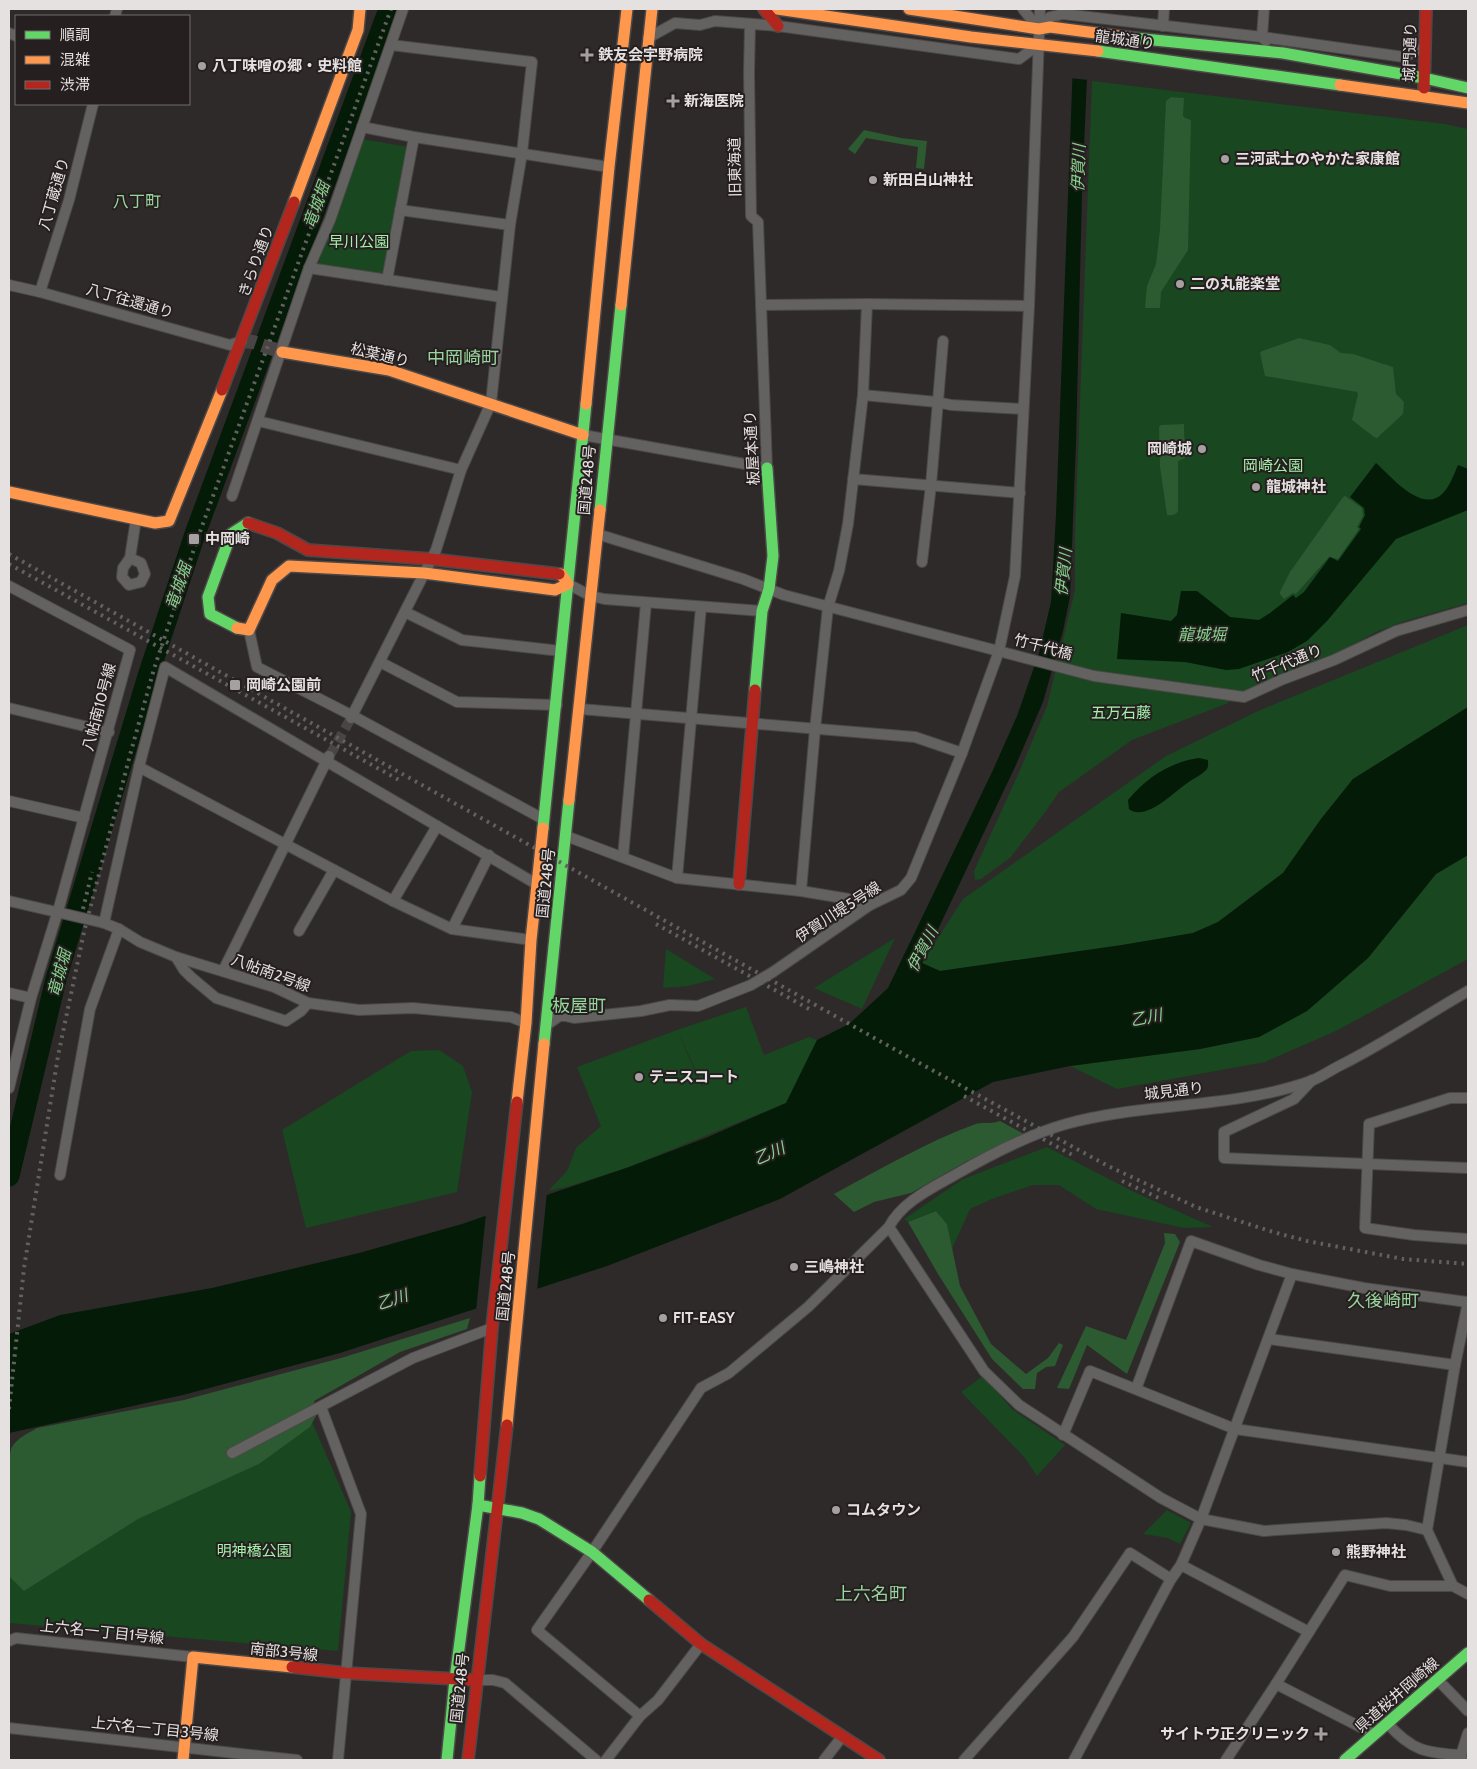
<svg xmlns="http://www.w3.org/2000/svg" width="1477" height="1769" viewBox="0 0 1477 1769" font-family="Cabin,'Noto Sans JP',sans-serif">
<rect width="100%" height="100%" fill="#2e2a2a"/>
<g fill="#184720">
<path d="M1092,81L1445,124L1468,129V603L1405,621L1376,632L1333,656L1244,692L1226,704L1132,740L1059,792L1046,811L1010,858L981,879L975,880L974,871L1020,770L1047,706L1075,590V536Z"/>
<path d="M362,139L408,147L385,277L317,267Z"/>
<path d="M1468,625V707L1353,779L1321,819L1283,873L1218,922L1193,933L1122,945L940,971L922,963L963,899L1166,756L1258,711Z"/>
<path d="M1468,855V959L1336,1031L1265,1062L1117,1089L1070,1066L1200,1049L1259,1037L1307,1011L1368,958L1436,874Z"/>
<path d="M895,938L862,1009L814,988Z"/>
<path d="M666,949L715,979L688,986L663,988Z"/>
<path d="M746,1007L764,1055L809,1037L817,1040L786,1103L629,1167L570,1186L548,1191L567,1171L576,1148L601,1126L577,1067L677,1030L702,1087L703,1086L677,1030Z"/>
<path d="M439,1050L463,1066L472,1092L457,1192L306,1228L282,1130L411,1051Z"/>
<path d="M1047,1147L1134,1192L1213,1227L1184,1228L1096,1209L1059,1185H1033L992,1199L970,1209L952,1249L947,1224L936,1211L908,1222L904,1219L963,1179Z"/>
<path d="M983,1376L1012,1409L1065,1445L1037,1476L1025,1458L961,1392Z"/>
<path d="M310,1417L351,1512L338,1651L9,1623V1569Z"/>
<path d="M1167,1510L1191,1523L1180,1544L1168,1538L1143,1534Z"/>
</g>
<g fill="#2c5a31">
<path d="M1171,97L1184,98L1183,116L1185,118L1191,120L1188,250L1161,292L1160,308H1145L1147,286L1156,264L1160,229L1166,101Z"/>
<path d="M864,130L901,138L927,141L924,169L916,168L918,147L866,138L855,154L848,149Z"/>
<path d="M1299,338L1330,345L1341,353L1353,354L1393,367L1396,394L1404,402L1403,414L1377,438L1374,437L1352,420L1358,394L1357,392L1265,376L1260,353L1262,351Z"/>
<path d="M1184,424L1185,458L1178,461V511C1176,515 1172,516 1167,515L1160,467L1159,427L1161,425Z"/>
<path d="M1345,496L1362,508L1363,516L1357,527L1359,529L1338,559L1329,557L1296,594L1293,593L1284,599L1280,594V592L1290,572L1343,497Z"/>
<path d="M1000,1121L1024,1134L967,1161L911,1193L874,1202L854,1212L834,1194C880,1169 925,1143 973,1125C982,1121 988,1125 1000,1121Z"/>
<path d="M936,1211L947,1224L960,1286L991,1344L1026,1374L1048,1358L1059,1343L1063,1345L1055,1366L1046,1367L1037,1373L1035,1389H1023L992,1359L938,1274L908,1222Z"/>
<path d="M1164,1233L1175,1234L1180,1242L1127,1374L1087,1345L1069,1389L1057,1388L1086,1326L1126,1340L1165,1243Z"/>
<path d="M470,1318L467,1329L400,1352L314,1401L317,1414L310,1427L259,1464L138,1519L24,1591L9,1576C9,1555 5,1460 12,1447C17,1438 29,1433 37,1428L184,1400L341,1358Z"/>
</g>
<g fill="#041b07">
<path d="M1075,9H1090L1082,193L1076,443L1070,597L1063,631L1043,702L1015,767L922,963L940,971L1122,945L1193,933L1218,922L1283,873L1321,819L1353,779L1468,707V855L1436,874L1368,958L1307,1011L1259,1037L1200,1049L1070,1066L993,1082L780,1199L607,1266L340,1353L183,1395L9,1433V1334L60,1315L212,1288L359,1253L462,1224L629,1167L708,1137L786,1103L817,1040L849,1024L888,988L993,770L1017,716L1039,653L1051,602L1056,515Z"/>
<path d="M1376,463C1391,476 1422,515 1443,493C1450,486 1454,474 1458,465L1468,469V510L1396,539L1327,621L1307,641L1288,652L1239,669L1226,670L1185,662L1117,659L1121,613L1171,621L1177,615L1181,591H1197L1230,617L1259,620L1270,613L1293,595L1296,598L1304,592L1330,557L1338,561L1361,529L1359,527L1365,515L1364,508L1350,497Z"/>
<path d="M1199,758L1208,760C1208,764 1209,768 1205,771C1200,776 1192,779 1186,784C1173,793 1145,822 1129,809L1128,800C1146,778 1170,762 1199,758Z"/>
</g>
<g fill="#2e2a2a">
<path d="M1072,9H1092L1089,80L1069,78Z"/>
<path d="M547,1192L537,1291L476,1311L486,1214Z"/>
</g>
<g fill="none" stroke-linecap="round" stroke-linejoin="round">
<path stroke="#041b07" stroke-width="21" d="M9,1176L56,979L149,673L195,534L389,9"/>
<path stroke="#4a4545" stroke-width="10" stroke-dasharray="10 5" stroke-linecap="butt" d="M330,755L351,718"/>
<path stroke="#4a4545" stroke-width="14" stroke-dasharray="14 7" stroke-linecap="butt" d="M242,341L253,342L282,352"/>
<defs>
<g id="street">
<path d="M1023,9L1039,29L1050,17L1063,14L1262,37L1404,57L1425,47"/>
<path d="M1264,9L1262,37L1266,41"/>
<path d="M115,16L117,9"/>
<path d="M1163,26L1164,9"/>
<path d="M9,33L16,36"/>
<path d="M648,38L675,23L700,25L715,21L778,26L1019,59L1038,45"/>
<path d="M362,127L414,137L609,167"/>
<path d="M400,210L510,225"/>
<path d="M309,268L501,297"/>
<path d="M387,280L414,137"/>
<path d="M9,285L40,292L230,345L242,341"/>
<path d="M40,292L69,200L93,104"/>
<path d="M761,305L867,304L1029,306"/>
<path d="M863,395L937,402L951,405L1023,409"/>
<path d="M258,421L461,470"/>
<path d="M583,435L767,468L758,222L751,216L749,72L750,25"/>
<path d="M853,479L1020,493"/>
<path d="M232,496L309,268L330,220L403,9"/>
<path d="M597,534L743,579L784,595L1094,676L1244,697L1281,680L1334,660L1396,631L1468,610"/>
<path d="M130,558L141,563L145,574L141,582L129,585L122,577L123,568L130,558L136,519"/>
<path d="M922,562L931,485L943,341"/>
<path d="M568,584L591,596L604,599L762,611"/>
<path d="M9,586L130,650L60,904L31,998L9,1088"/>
<path d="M405,612L462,640L561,651"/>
<path d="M249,630L257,667L353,716L543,819"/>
<path d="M380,662L457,702L557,705"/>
<path d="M9,708L109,732"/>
<path d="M580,709L915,737L962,753"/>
<path d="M351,718L436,550L461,470L491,403L510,225L522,153L532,62L391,45"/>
<path d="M139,767L393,901L452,929L531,940"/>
<path d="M9,801L84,818"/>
<path d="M566,836L677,878L801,891L849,899L870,905"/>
<path d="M623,857L646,603"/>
<path d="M677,878L701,607"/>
<path d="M801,891L815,729L828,607L839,571L848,524L863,395L867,304"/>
<path d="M9,901L104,923L119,929L140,942L176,957L274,987L308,1003L359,1010L413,1008L511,1017L526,1023"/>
<path d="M393,901L437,826"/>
<path d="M104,923L139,767L165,667L538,885"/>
<path d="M452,929L489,855"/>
<path d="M299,931L334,870"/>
<path d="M176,957L184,970L191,977L216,998L286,1021L301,1011L308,1003"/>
<path d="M223,971L329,756"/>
<path d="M9,993L31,998"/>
<path d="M548,1024L561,1015L574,1018L641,1011L670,1005L698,1006L751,985L773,972L870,905L901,890L911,878L962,753L999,651L1015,576L1029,306L1040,9"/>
<path d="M1312,1080L1294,1099L1224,1132V1158L1468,1168"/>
<path d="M1468,1098H1450L1369,1124L1365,1228L1414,1235L1468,1239"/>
<path d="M60,1175L90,1009L119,929"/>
<path d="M889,1227L984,1371L1019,1405L1161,1498L1201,1519L1264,1531L1386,1523L1406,1525L1427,1530"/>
<path d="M1292,1274L1364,1288L1467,1302"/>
<path d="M1269,1339L1455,1365"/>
<path d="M321,1407L361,1514L338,1760"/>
<path d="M1063,1435L1090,1371L1235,1429L1468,1462"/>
<path d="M232,1453L413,1358L492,1328"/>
<path d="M1181,1565L1309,1632"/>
<path d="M1453,1586L1427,1530L1455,1365L1468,1302"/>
<path d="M9,1641L16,1638L193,1657"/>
<path d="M476,1680H493L505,1683L596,1760"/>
<path d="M1438,1680L1468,1711"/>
<path d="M1276,1684L1374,1734"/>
<path d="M640,1716L537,1630L592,1552L701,1388L729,1373L808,1307L889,1227C901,1203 930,1189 953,1176C986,1157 1030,1134 1066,1124C1146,1102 1232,1109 1311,1081C1321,1077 1331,1070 1341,1065C1385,1043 1426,1015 1468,991"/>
<path d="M1387,1723C1412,1751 1426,1753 1461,1755"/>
<path d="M9,1728L297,1760"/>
<path d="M1462,1759L1461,1755L1468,1733"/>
<path d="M606,1760L640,1716L658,1700L701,1644"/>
<path d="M824,1760L842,1737"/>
<path d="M964,1760L1073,1637L1130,1553L1171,1579"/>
<path d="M1074,1760L1171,1579L1181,1565L1201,1519L1292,1274L1259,1265L1191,1241L1136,1389"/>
<path d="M1226,1760L1276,1684L1345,1575L1390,1586H1453L1468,1594"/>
</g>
<g id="fast">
<path d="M1134,38L1283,53L1424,78L1468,88"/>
<path d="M1098,51L1340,85"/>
<path d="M600,510L621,305"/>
<path d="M237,628L210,614L208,597L231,534L248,523"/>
<path d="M755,690L762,611L769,589L773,556L767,468"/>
<path d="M543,828L586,404"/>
<path d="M544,1044L569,800"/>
<path d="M478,1505L522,1513L539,1519L592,1552L649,1600"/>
<path d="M447,1760L455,1679L478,1505L480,1476"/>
<path d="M1345,1760L1468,1653"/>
</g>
<g id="slow">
<path d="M777,9L971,37L1098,51"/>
<path d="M909,9L1039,29L1050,27L1134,38"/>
<path d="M1340,85L1468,103"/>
<path d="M294,202L358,30L360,9"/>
<path d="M621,305L652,9"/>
<path d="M282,352L389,370L583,435"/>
<path d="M586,404L609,167L627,9"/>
<path d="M9,492L155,523L169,521L222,390"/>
<path d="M237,628L249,630L272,580L289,566L424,573L555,590L568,584L561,574H559"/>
<path d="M569,800L600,510"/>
<path d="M517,1102L526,1023L531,940L543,828"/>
<path d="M507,1425L544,1044"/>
<path d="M183,1760L193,1657L292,1667"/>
</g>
<g id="jam">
<path d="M764,9L778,26"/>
<path d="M1424,88L1426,9"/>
<path d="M222,390L294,202"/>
<path d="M248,523L277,533L308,550L431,559L559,574"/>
<path d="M739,884L755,690"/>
<path d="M480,1476L492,1328L517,1102"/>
<path d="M649,1600L701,1644L879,1760"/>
<path d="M292,1667L346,1673L476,1680"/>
<path d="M468,1760L507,1425"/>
</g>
</defs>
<use href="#street" stroke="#4c4848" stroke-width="12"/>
<use href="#fast" stroke="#4c4848" stroke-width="14"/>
<use href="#slow" stroke="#4c4848" stroke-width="14"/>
<use href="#jam" stroke="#4c4848" stroke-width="14"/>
<use href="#street" stroke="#646161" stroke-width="10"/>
<use href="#fast" stroke="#63d668" stroke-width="11"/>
<use href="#slow" stroke="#ff974d" stroke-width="11"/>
<use href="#jam" stroke="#b3261e" stroke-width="11"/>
<g stroke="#636060" stroke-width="4" stroke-dasharray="2.5 5" stroke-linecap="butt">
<path d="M9,554L912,1059L1108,1166L1196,1207L1273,1232L1307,1241L1403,1259L1468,1264"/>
<path d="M9,564L399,780"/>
<path d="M83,909L92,872"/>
<path d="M656,924L809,1009"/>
<path d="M964,1096L1076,1157"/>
<path d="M1122,1181L1161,1199"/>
<path d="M9,1409L24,1268L58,1056L84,932L130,755L154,669L197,540L391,9"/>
</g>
</g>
<g fill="#a6a1a1" stroke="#261f20" stroke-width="2">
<path d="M584.5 47.5h5v5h5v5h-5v5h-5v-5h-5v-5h5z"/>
<circle cx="202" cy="66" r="5"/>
<path d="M670.5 93.5h5v5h5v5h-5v5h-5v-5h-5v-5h5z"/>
<circle cx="1225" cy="159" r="5"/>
<circle cx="873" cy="180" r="5"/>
<circle cx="1180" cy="284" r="5"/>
<circle cx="1202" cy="449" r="5"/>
<circle cx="1256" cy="487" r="5"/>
<rect x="188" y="533" width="12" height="12" rx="2.5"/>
<rect x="229" y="679" width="12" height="12" rx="2.5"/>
<circle cx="639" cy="1077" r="5"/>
<circle cx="794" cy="1267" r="5"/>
<circle cx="663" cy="1318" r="5"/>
<circle cx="836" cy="1510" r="5"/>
<circle cx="1336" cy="1552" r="5"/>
<path d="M1318.5 1726.5h5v5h5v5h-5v5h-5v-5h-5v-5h5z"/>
</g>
<g text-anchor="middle" stroke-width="4" stroke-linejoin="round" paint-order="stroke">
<g font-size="15" fill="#e6e1e1" stroke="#261f20">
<text transform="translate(1125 40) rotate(8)" y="5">龍城通り</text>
<text transform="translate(1410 52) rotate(-88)" y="5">城門通り</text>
<text transform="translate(735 167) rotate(-91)" y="5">旧東海道</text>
<text transform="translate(54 194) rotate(-74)" y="5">八丁蔵通り</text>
<text transform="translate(256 261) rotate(-70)" y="5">きらり通り</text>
<text transform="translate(130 301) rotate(16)" y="5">八丁往還通り</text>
<text transform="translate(380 355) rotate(13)" y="5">松葉通り</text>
<text transform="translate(752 448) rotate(-93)" y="5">板屋本通り</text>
<text transform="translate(587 480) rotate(-85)" y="5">国道248号</text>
<text transform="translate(1043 647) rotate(15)" y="5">竹千代橋</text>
<text transform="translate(1287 663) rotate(-22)" y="5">竹千代通り</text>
<text transform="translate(99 707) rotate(-75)" y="5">八帖南10号線</text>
<text transform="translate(546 883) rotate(-84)" y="5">国道248号</text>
<text transform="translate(838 912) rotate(-33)" y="5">伊賀川堤5号線</text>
<text transform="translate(271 973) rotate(20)" y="5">八帖南2号線</text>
<text transform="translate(1174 1091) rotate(-7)" y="5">城見通り</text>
<text transform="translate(506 1286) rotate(-84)" y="5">国道248号</text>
<text transform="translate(102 1632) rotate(6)" y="5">上六名一丁目1号線</text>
<text transform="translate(284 1652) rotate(6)" y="5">南部3号線</text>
<text transform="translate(460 1688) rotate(-84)" y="5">国道248号</text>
<text transform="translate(1397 1695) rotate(-41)" y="5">県道桜井岡崎線</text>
<text transform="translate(155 1729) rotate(6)" y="5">上六名一丁目3号線</text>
</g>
<g font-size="15" font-weight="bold" fill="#e6e1e1" stroke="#261f20" text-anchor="start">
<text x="598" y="60">鉄友会宇野病院</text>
<text x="212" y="71">八丁味噌の郷・史料館</text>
<text x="684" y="106">新海医院</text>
<text x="1235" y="164">三河武士のやかた家康館</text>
<text x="883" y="185">新田白山神社</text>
<text x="1190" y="289">二の丸能楽堂</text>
<text x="1192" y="454" text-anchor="end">岡崎城</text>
<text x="1266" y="492">龍城神社</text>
<text x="205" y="544">中岡崎</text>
<text x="246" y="690">岡崎公園前</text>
<text x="649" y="1082">テニスコート</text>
<text x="804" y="1272">三嶋神社</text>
<text x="673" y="1323">FIT-EASY</text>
<text x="846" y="1515">コムタウン</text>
<text x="1346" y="1557">熊野神社</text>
<text x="1310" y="1739" text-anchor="end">サイトウ正クリニック</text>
</g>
<g font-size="15" fill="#a3f2a9" stroke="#261f20">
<text x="359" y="247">早川公園</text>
<text x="1273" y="471">岡崎公園</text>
<text x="1121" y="718">五万石藤</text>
<text x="254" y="1556">明神橋公園</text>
</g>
<g font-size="16" font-style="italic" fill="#86d48d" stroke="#261f20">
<text transform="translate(1078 168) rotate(-88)" y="6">伊賀川</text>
<text transform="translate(316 205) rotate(-70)" y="6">竜城堀</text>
<text transform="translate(1063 572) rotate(-84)" y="6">伊賀川</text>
<text transform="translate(178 586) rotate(-71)" y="6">竜城堀</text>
<text x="1202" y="640">龍城堀</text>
<text transform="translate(922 949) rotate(-62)" y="6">伊賀川</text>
<text transform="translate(59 973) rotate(-75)" y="6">竜城堀</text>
<text transform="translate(1146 1017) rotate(-11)" y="6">乙川</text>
<text transform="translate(769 1153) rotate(-24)" y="6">乙川</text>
<text transform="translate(392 1299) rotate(-18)" y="6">乙川</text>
</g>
<g font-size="16" fill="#98d59d" stroke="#261f20">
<text x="137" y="207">八丁町</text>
</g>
<g font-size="18" fill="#98d59d" stroke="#261f20">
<text x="463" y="364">中岡崎町</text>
<text x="579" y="1012">板屋町</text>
<text x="1383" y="1307">久後崎町</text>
<text x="871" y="1600">上六名町</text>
</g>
</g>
<rect width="1477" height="1769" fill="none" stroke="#e6e1e1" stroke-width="20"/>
<rect x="15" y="15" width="175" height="90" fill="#261f20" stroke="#736d6d"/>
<rect x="25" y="31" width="25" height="8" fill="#63d668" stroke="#736d6d"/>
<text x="60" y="40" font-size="15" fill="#e6e1e1">順調</text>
<rect x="25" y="56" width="25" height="8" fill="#ff974d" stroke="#736d6d"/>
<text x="60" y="65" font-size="15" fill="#e6e1e1">混雑</text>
<rect x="25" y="81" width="25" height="8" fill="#b3261e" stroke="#736d6d"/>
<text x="60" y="90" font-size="15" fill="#e6e1e1">渋滞</text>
</svg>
